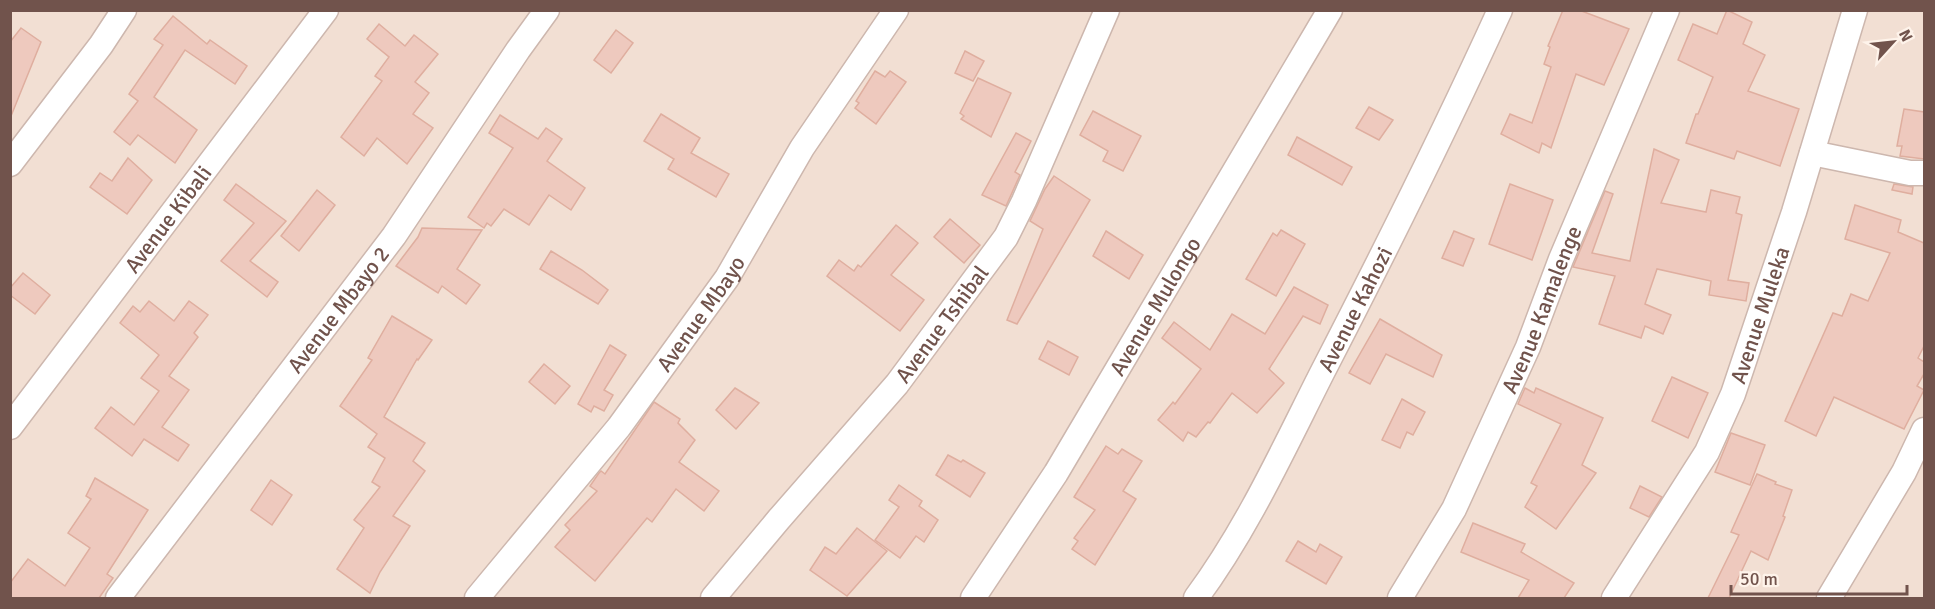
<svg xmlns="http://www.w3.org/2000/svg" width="1935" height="609" viewBox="0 0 1935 609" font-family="Signika,sans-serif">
<rect width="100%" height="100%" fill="#faeee4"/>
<rect fill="#f2dfd3" x="11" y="11" width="1913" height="587"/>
<g fill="#eec9be" stroke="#dfae9f" stroke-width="1.5">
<path d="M1563,10H1579L1629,29L1604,85L1576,74L1551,148L1542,143L1539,153L1501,134L1510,114L1532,123L1551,67L1544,64L1550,47L1548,46Z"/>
<path d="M1727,10L1752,22L1743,44L1765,55L1748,91L1799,109L1780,166L1737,151L1734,159L1686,143L1696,114H1698L1713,77L1678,60L1693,24L1717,34Z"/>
<path d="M173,16L207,44L210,40L247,66L235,84L185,50L154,97L197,130L175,163L138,135L130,145L114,132L138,101L129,94L163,45L154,39Z"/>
<path d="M379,24L405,46L414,35L438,54L415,82L429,93L413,114L433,128L407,164L377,138L364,156L341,137L382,81L375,76L389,57L367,39Z"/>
<path d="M21,28L41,42L11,116L10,42Z"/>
<path d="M616,30L633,43L611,73L594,60Z"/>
<path d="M965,51L984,61L973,81L955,73Z"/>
<path d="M875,71L885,77L890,71L906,82L876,124L855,108L859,103L856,101Z"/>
<path d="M978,78L1011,93L991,137L961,119L964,116L960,113Z"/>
<path d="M1369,107L1393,120L1379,140L1356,128Z"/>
<path d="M1904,109L1924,112V159L1900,156L1902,146H1897Z"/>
<path d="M1093,111L1141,136L1123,171L1103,161L1108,151L1080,135Z"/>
<path d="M661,114L700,138L691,153L729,174L716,197L668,169L674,159L644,141Z"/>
<path d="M500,115L538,139L546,128L562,139L547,161L585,188L571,210L549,195L529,225L504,209L491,226L487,223L484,228L468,217L513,148L489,133Z"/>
<path d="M1016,133L1031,141L1015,172L1020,175L1006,206L982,195Z"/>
<path d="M1297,137L1352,167L1342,185L1288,155Z"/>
<path d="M1654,149L1679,160L1661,203L1706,212L1711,190L1740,197L1736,213L1742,215L1728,280L1749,283L1746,301L1709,295L1711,281L1657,269L1645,304L1671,315L1663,334L1645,326L1641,338L1599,324L1615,276L1573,267L1605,191L1613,194L1592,253L1630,261Z"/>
<path d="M128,158L152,180L127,214L90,187L100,173L112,181Z"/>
<path d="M1054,176L1090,200L1017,324L1007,320L1043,229L1030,221L1045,189Z"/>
<path d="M236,184L286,221L250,261L278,282L267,297L221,261L254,223L224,200Z"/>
<path d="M1510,184L1553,200L1532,260L1489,244Z"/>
<path d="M1894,184L1913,187L1912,194L1892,190Z"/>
<path d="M317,190L335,205L299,251L281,236Z"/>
<path d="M1855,205L1901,220L1898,232L1924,243V346L1918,358L1924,362V374L1917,386L1924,390L1904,429L1834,397L1816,436L1785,421L1833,313L1842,316L1851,294L1868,301L1890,253L1845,239Z"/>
<path d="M950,219L980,245L964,263L934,237Z"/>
<path d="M896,225L918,243L891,275L924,300L900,331L827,276L839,260L854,271L858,265L861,267Z"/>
<path d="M422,228L482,230L457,269L480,285L466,304L442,286L438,293L396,266L418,237Z"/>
<path d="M1281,230L1305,244L1276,296L1246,279L1273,233L1277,236Z"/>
<path d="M1106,231L1143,255L1129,279L1093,256Z"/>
<path d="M1454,231L1474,239L1463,266L1442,258Z"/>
<path d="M551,251L582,270L608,290L598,304L540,269Z"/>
<path d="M23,273L50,295L35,314L10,295V288Z"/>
<path d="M1294,287L1328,305L1320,324L1303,316L1269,369L1284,383L1257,413L1232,393L1210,423L1208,422L1196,437L1188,432L1183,441L1158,420L1173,402L1175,404L1201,369L1162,338L1174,322L1210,350L1232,314L1265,334Z"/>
<path d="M149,301L174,321L189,301L208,315L194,333L198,337L169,376L189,390L162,427L189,445L178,461L144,439L132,456L95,428L111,407L134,425L159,391L141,378L159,355L120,323L133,306L140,312Z"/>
<path d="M392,316L432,340L418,360L417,359L384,417L425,443L413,461L425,471L393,516L410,526L380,572L370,593L337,569L364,528L354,520L380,487L372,482L385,458L368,447L377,434L340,406L372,360L368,358Z"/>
<path d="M1380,319L1442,355L1433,377L1386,354L1370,384L1349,373Z"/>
<path d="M1048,341L1078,357L1069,375L1039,359Z"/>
<path d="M610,345L626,355L604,390L613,395L604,411L594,406L591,412L578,404Z"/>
<path d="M544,364L570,386L555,404L529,382Z"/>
<path d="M1672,377L1708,393L1688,438L1652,421Z"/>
<path d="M735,388L759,403L736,429L716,410Z"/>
<path d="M1525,388L1534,393L1536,388L1603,418L1582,465L1596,473L1556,529L1525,507L1537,486L1531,483L1561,424L1518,404Z"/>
<path d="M1402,399L1425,412L1413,435L1407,432L1400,448L1382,440Z"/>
<path d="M654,402L680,419L678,423L695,440L679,462L719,491L704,511L676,489L652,522L647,518L595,581L555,547L570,530L565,525L597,491L590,486L599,473L601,471L605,474Z"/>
<path d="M1731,433L1765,445L1750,485L1715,472Z"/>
<path d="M1106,446L1118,454L1122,449L1142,461L1123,491L1136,499L1095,565L1072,549L1078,541L1074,538L1095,510L1074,497Z"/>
<path d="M948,455L961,462L963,460L985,473L970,497L936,475Z"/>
<path d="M1757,474L1776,482L1775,484L1792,490L1783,516L1785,517L1768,560L1751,551L1729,598H1708L1739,535L1731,532Z"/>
<path d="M95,478L148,510L107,574L113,578L99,598H10V583L28,559L65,586L90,548L68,533L91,499L86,496Z"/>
<path d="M271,480L292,495L272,525L251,510Z"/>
<path d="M899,485L922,501L919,506L938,520L924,542L916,536L900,558L875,540L899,507L889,500Z"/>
<path d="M1640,486L1662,497L1649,517L1630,508Z"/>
<path d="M1473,523L1525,544L1521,552L1574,583L1564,598H1518L1529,580L1461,552Z"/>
<path d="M857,528L887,551L847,596L810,570L825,547L836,554Z"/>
<path d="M1298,541L1316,552L1320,544L1342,557L1326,584L1286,561Z"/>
</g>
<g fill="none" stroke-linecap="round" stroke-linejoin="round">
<defs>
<g id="minor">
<path d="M1812,153L1910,173H1924"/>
<path d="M10,164L101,45L124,10"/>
<path id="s1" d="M10,427L326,10"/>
<path id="s2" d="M118,598L394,236L518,50L547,10"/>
<path id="s3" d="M477,598L619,427L727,278L802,148L896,10"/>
<path id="s4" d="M713,598L779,519L897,384L1006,237L1024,201L1107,10"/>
<path id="s5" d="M973,598L1056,473L1330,10"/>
<path id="s6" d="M1196,598C1247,529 1283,450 1322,373C1384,253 1444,133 1500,10"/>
<path id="s7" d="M1400,598L1454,509L1528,347L1561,259L1667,10"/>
<path id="s8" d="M1614,598L1707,452L1733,394L1794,212L1855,10"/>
<path d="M1829,598L1904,472L1924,430"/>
</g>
</defs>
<use href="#minor" stroke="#cdb7ae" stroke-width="27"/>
<use href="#minor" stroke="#fff" stroke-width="24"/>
</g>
<g text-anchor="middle" stroke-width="5" stroke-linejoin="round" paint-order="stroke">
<g font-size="22" fill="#71534c" stroke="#fef3ea">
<text dy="8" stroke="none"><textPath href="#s1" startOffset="261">Avenue Kibali</textPath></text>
<text dy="8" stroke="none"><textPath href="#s5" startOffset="344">Avenue Mulongo</textPath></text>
<text dy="8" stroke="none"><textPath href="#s6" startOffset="330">Avenue Kahozi</textPath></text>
<text dy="8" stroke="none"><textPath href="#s2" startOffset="363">Avenue Mbayo 2</textPath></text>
<text dy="8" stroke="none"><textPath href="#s7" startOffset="322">Avenue Kamalenge</textPath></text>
<text dy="8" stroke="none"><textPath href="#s3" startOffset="362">Avenue Mbayo</textPath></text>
<text dy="8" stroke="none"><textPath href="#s8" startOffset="320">Avenue Muleka</textPath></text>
<text dy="8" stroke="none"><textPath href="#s4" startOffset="357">Avenue Tshibal</textPath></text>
</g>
</g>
<rect width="1935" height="609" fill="none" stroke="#71534c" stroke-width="24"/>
<g transform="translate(1893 42) rotate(63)" stroke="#fef3ea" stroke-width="4.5" paint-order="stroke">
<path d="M0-4.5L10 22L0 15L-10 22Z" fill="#71534c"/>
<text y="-9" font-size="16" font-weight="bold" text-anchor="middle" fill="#71534c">N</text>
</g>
<path d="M1731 585v9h176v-9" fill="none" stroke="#71534c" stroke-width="3"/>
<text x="1740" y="585" font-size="18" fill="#71534c" stroke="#fef3ea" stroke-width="4.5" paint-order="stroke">50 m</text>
</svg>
